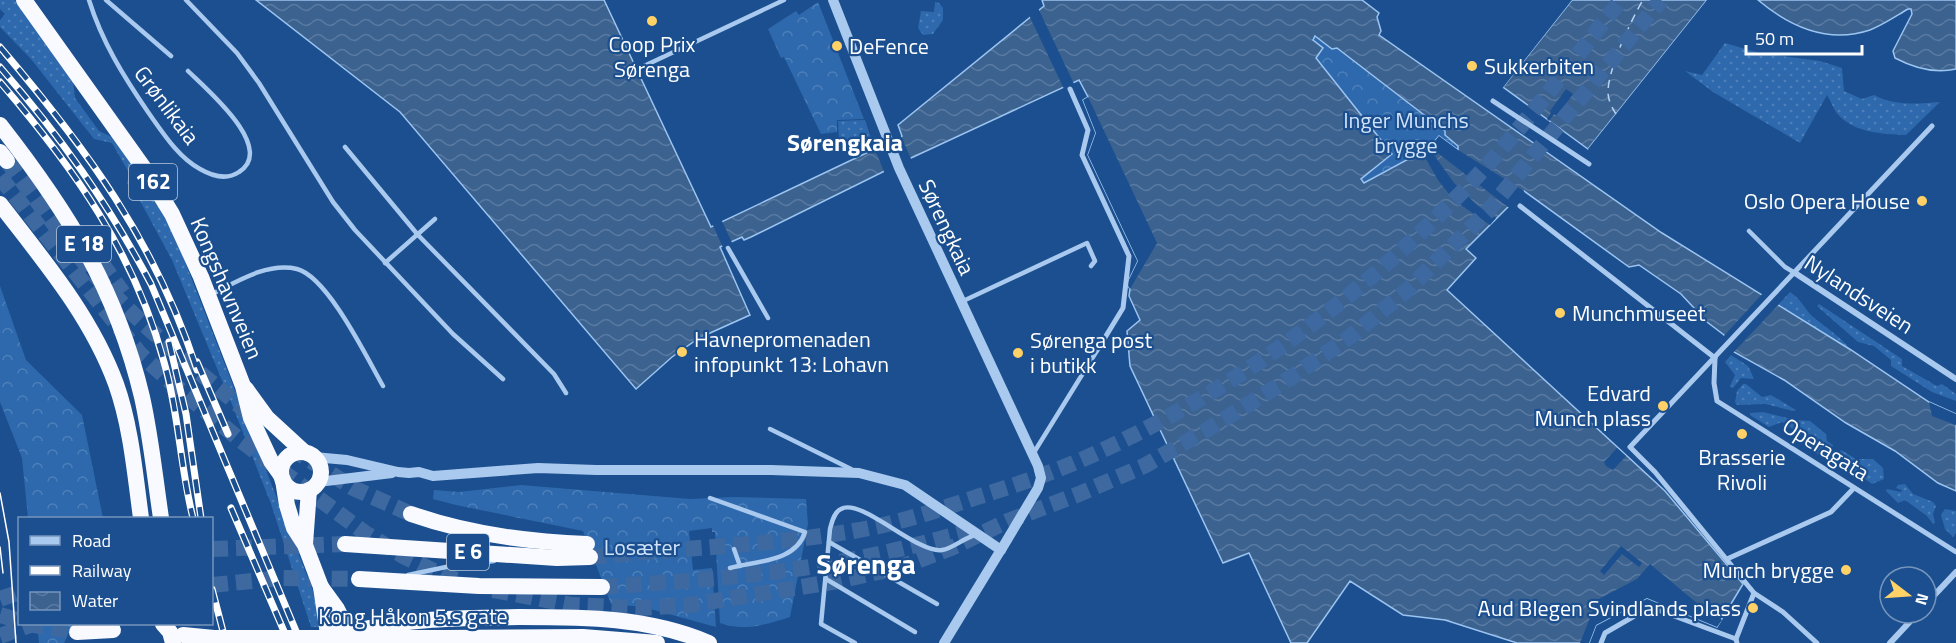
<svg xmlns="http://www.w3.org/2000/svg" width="1956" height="643" viewBox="0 0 1956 643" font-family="'Titillium Web',sans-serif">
<defs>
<pattern id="grass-dots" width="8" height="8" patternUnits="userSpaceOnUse" patternTransform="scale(1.5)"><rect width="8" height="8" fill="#2e69ad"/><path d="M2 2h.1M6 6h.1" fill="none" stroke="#4d80b9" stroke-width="1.8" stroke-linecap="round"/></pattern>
<pattern id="forest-crowns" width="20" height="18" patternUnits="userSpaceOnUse" patternTransform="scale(1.5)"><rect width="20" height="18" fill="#2e69ad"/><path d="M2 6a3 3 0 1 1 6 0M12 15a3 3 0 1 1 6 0" fill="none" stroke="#4d80b9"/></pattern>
<pattern id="water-waves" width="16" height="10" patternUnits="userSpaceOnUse" patternTransform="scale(1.5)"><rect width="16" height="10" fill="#3c6290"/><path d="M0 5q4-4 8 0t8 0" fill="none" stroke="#597aa1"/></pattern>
</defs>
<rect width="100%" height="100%" fill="#1b4f8f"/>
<g fill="url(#grass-dots)">
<path d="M0,0H15L73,81L75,98L99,131L114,138L150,191L175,236L313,591L321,627H311L271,504L231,402L172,260L132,186L127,184L129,173L112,143L94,139L31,59L0,27V20L5,14L0,9Z"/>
<path d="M935,2L939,3L943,8V20L933,34L923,35L918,28L921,11L934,12Z"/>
<path d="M1725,43L1759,53L1820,61L1842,68L1844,91L1862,99L1874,95C1895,106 1917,104 1940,102L1906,135C1882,134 1852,133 1836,112C1833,107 1830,100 1827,95L1800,143L1713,92L1685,71L1702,75Z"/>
<path d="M865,120L872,141L844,148L839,139L838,121Z"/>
<path d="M1790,292C1800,298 1804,308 1812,316C1825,327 1840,336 1851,350L1778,305Z"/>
<path d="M1819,304L1902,359V366L1937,386L1942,384L1956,394V401L1932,392L1891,366V360L1874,346L1858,342L1817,306Z"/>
<path d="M1731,355L1748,366L1754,379L1741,378L1733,388L1730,386L1735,375L1725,362Z"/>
<path d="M1743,384H1746L1762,397L1771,395L1796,410L1794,411L1765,404L1737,405L1735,402L1737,391Z"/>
<path d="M1763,412L1795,420L1810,421L1826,434L1827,441L1833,445L1828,459L1817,454L1805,437L1782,422L1769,427L1750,415V413Z"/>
<path d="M1841,450L1856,459H1873L1883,468L1884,479L1872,484L1844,464L1836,463L1837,457Z"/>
<path d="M1905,484L1913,494L1933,502L1936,506L1933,514L1935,523L1933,524L1927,516L1905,500L1898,503L1886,491L1887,489L1901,492L1902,490L1896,488L1898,485Z"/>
<path d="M1945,509L1956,511V533L1953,537L1945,529L1941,515Z"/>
</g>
<g fill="url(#forest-crowns)">
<path d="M818,2L864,119L837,120V132L821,134L784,57L781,58L768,29L796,11L799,15Z"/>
<path d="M1315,36L1332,49L1337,48L1445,131V135L1458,146V150L1430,147L1364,183L1361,179L1392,154L1316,58L1313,40Z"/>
<path d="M0,286L26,360L82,415L103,518H28L22,458L0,402Z"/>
<path d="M521,485L690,499L733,497L806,499L808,524L790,617C768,624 743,632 720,623L715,532H712V528L689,531L693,570L712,568L716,627L643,607L611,604L583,531L456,505L433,499L434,490L459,492Z"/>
<path d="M37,624H73L64,643H39Z"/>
</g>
<g fill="url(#water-waves)" stroke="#9cc4f0" stroke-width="1.5" fill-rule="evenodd">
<path d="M256,0H604L711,227L902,136L898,125L1044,6L1042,0H1362L1379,13L1377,17L1381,31L1379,35L1662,233L1851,350L1929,402L1956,414V491L1938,483L1895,451L1846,423L1784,380L1734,352L1724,335L1707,322L1681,294L1639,265L1629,267L1524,191L1466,249L1476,258L1447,290L1665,491L1743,584L1717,627L1647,598L1596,625L1589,643H1517L1445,620L1403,615L1350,581L1307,643H1291L1249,553L1223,563L1130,366L1127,331L1140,320L1129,296L1130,289L1127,284L1138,261L1088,155L1096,133L1083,100L1088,97L1079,80L911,158L751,237L744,240L742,237L720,247L750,315L699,338L672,357L636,389L400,112ZM1315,36L1332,49L1337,48L1445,131V135L1458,146V150L1439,136L1429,148L1364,183L1361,179L1392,154L1316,58L1323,48L1313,40Z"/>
<path d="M1572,0H1707L1588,149L1503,87Z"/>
<path d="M1758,0H1956V69C1935,74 1914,68 1895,58L1893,51L1912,14L1911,9H1908C1896,16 1883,25 1870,30C1828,44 1790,27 1758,0Z"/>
</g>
<g fill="#1b4f8f">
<path d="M1568,0H1572L1501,90V85Z"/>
<path d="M1707,0H1710L1590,151L1588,149Z"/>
<path d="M1038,8L1074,84L1064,89L1029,15Z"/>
<path d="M1566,89L1573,94L1557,116L1554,114L1549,121L1547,119L1551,113L1550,111Z"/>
<path d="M1088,97L1157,243L1130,289L1127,284L1138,261L1088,155L1096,133L1083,100Z"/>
<path d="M899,132L912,161L885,174L874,147L898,135Z"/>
<path d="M1439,136L1458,150L1524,191V195L1512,209L1508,207L1430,147Z"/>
<path d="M1429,148L1454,183L1478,206L1496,218L1490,225L1461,205L1449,194L1438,180L1422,152Z"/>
<path d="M721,219L733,245L724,250L712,223Z"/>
<path d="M1764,292L1780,303L1732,354L1722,338Z"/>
<path d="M1929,402L1956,414V425L1932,416Z"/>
<path d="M1617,448L1626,456L1613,470L1606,466L1604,462Z"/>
<path d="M1621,546L1642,563L1639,567L1622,554L1604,575L1600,571Z"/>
<path d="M1650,564L1698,604L1701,603L1722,620L1717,627L1647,598L1596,625L1589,643H1580L1597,600L1637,579Z"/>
</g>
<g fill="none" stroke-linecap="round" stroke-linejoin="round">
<path stroke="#b5d3f5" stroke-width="1.5" stroke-dasharray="8 6" stroke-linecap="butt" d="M1616,114C1612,108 1608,100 1608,92C1608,69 1631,20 1643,0"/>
<g stroke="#3d69a0" stroke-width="16" stroke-dasharray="16 8" stroke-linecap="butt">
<path d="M7,161C44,209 78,261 122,303C164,345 211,382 257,420"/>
<path d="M0,177L140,354L172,383L240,440L365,533L403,556L442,575L462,582"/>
<path d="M87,243L123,293"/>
<path d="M291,448L353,488L411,514"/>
<path d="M212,549L345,544"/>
<path d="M590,557C678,548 767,546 853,531C892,525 939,510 977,497C1020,484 1063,469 1103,450C1238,387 1357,299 1460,194C1519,134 1569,65 1621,0"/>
<path d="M212,585L282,578L359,579"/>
<path d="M602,587C669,582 737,578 803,568C859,560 915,546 969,531"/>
<path d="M493,590L572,605L639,608L689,605L838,581L901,567L951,548L1008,521L1079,494L1144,466L1205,431L1284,382L1351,336L1404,293L1488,211L1661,0"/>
<path d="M0,599L20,592"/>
<path d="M0,615L20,621"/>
<path d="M28,624L77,632"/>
<path d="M0,636L33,624"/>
</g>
<g stroke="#a9c9ee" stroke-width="4.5">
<path d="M89,0C102,42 124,77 148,112C163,133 178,157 200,169C212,176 227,180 239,172C277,148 205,88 188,71"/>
<path d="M106,0L171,56"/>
<path d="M186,0L237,53L259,83L333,202L355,230L453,334L503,379"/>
<path d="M644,66L784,0"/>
<path d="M345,147L418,235L554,374L566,393"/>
<path d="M1749,231L1785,267L1795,273"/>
<path d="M728,248L768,318"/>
<path d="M385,263L435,219"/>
<path d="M210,295C236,282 267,262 297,269C328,277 367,358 383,386"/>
<path d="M961,302L1087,243L1095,261L1091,266"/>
<path d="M770,429L851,469"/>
<path d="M1033,454L1098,349"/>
<path d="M710,498L805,532C796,562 756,561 730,568"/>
<path d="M829,542L937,604"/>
<path d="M734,549L740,566"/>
<path d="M408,575L446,567L494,561"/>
<path d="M826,579L915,632"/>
<path d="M855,643L821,624L830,529C832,522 834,512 841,509C861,497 917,554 942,550C952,549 964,538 975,535"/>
</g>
<g stroke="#a9c9ee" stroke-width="5">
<path d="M1070,89L1088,130L1082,155L1129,256L1123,308L1098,349"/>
<path d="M1493,101L1589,164"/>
<path d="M1520,206L1715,358"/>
<path d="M1715,358L1714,383L1717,401L1956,552"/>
<path d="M1727,559L1831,512L1854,488"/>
<path d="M1601,643L1605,633L1650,607L1736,639"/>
<path d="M1737,643L1736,639L1754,593"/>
<path d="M1817,643L1783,612L1754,593L1655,472L1630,447L1932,126"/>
</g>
<g stroke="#a9c9ee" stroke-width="6">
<path d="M1795,273L1956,379"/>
<path d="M1926,604L1956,572"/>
<path d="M1890,643L1918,613"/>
</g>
<g stroke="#a9c9ee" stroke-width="10">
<path d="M833,0L899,168L1038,466L1041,478L1038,488L1001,550"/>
<path d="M314,457L347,460L398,472L409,473L419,472L433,476L538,468L596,470H771L859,473L905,485L1001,550"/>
<path d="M318,482L392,473"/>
<path d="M944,643L1002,548"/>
</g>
<g stroke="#f8faff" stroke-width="16">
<path d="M24,0L143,167L172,214L201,277L243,386L251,418L271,461L281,475"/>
<path d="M0,125C68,212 116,288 142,397C151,437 155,478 161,518"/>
<path d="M0,152L7,161"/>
<path d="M0,204C44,261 91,316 116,384C131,426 135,474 141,518"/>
<path d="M246,389L267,418L304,452"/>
<circle cx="301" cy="472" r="20"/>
<path d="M283,480L287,505L294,528L305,545L321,587L329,641"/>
<path d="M411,514C468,534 527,542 587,544"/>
<path d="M305,544L309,490"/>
<path d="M345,544L557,558L590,557"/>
<path d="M359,579L479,586L602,587"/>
<path d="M321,587L337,609L347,629"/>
<path d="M163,624L170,632L173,643"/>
<path d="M77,632L113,630"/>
<path d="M444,638L583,637L657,643"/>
<path d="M329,643C334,631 343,627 355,631C413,618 460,618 519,617C585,617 648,617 709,643"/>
</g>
<g stroke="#fff" stroke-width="1.5">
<path d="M0,493L9,542L16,643"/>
<path d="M0,547L3,573"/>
</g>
<defs>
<g id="rail">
<path d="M0,47C87,149 155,241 197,370"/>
<path d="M0,67C60,136 108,203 151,284L301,643"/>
<path d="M0,82C74,168 134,252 164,362C179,413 180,467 193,518"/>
<path d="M169,342L186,414L201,518"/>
<path d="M197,362L228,434"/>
<path d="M231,508L289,643"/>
<path d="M212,589L226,643"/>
</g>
</defs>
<use href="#rail" stroke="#fff" stroke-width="7"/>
<use href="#rail" stroke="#1b4f8f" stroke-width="4.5" stroke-dasharray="14" stroke-linecap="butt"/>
<path stroke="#f8faff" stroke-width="16" d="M183,635L214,638H444"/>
</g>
<g fill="#ffd166" stroke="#1b4f8f" stroke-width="2">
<circle cx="652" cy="21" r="6"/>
<circle cx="837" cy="46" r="6"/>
<circle cx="1472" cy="66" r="6"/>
<circle cx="1922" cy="201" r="6"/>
<circle cx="1560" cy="313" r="6"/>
<circle cx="682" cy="352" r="6"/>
<circle cx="1018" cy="353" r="6"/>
<circle cx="1663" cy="406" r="6"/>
<circle cx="1742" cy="434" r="6"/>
<circle cx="1846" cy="570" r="6"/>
<circle cx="1753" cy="608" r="6"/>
</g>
<g text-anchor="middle" stroke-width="4.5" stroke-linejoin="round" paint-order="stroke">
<g fill="#1b4f8f" stroke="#bbcadd" stroke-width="1.5">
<rect x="129" y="164" width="48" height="36" rx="4.5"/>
<rect x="57" y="226" width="54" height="36" rx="4.5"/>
<rect x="447" y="534" width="42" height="36" rx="4.5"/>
</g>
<g font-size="21" font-weight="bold" fill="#fff">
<text x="153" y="189">162</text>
<text x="84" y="251">E 18</text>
<text x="468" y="559">E 6</text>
</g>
<g font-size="22" fill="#fff" stroke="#1b4f8f" text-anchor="start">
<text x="652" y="52" text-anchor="middle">Coop Prix<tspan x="652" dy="25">Sørenga</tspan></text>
<text x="849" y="54">DeFence</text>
<text x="1484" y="74">Sukkerbiten</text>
<text x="1910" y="209" text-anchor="end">Oslo Opera House</text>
<text x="1572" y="321">Munchmuseet</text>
<text x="694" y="347">Havnepromenaden<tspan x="694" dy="25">infopunkt 13: Lohavn</tspan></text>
<text x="1030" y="348">Sørenga post<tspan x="1030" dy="25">i butikk</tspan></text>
<text x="1651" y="401" text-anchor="end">Edvard<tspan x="1651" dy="25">Munch plass</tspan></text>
<text x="1742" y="465" text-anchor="middle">Brasserie<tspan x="1742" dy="25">Rivoli</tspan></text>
<text x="1834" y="578" text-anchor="end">Munch brygge</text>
<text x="1741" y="616" text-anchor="end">Aud Blegen Svindlands plass</text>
</g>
<g font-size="22" fill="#fff" stroke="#1b4f8f">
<text transform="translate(167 105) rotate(53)" y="8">Grønlikaia</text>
<text transform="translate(947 227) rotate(65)" y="8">Sørengkaia</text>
<text transform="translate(227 288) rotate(67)" y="8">Kongshavnveien</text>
<text transform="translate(1859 294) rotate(33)" y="8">Nylandsveien</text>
<text transform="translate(1826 449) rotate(32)" y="8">Operagata</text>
<text x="413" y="624">Kong Håkon 5.s gate</text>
</g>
<g font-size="22" fill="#cfe3fa" stroke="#1b4f8f">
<text x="1406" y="128">Inger Munchs<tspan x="1406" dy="25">brygge</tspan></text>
<text x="642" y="555">Losæter</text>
</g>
<g font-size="24" font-weight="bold" fill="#fff" stroke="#1b4f8f">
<text x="845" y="151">Sørengkaia</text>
</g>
<g font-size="28" font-weight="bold" fill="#fff" stroke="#1b4f8f">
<text x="866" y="574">Sørenga</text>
</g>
</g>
<rect x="18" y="517" width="195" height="108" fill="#1b4f8f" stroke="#7695bc" stroke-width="1.5"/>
<rect x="30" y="536" width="30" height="9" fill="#a9c9ee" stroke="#7695bc" stroke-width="1.5"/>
<text x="72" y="547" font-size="18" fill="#ffffff">Road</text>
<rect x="30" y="566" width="30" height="9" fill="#ffffff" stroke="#7695bc" stroke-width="1.5"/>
<text x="72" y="577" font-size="18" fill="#ffffff">Railway</text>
<rect x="30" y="592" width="30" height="18" fill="url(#water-waves)" stroke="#7695bc" stroke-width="1.5"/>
<text x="72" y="607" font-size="18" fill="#ffffff">Water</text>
<g transform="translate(1908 595) rotate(107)"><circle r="28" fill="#1b4f8f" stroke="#7695bc" stroke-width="1.5"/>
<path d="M0-4.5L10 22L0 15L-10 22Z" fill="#ffd166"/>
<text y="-9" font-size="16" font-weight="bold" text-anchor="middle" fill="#ffffff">N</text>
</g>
<path d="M1746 45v9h116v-9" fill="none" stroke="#ffffff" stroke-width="3"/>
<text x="1755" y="45" font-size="18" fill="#ffffff" stroke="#1b4f8f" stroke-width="4.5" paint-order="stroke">50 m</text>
</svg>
